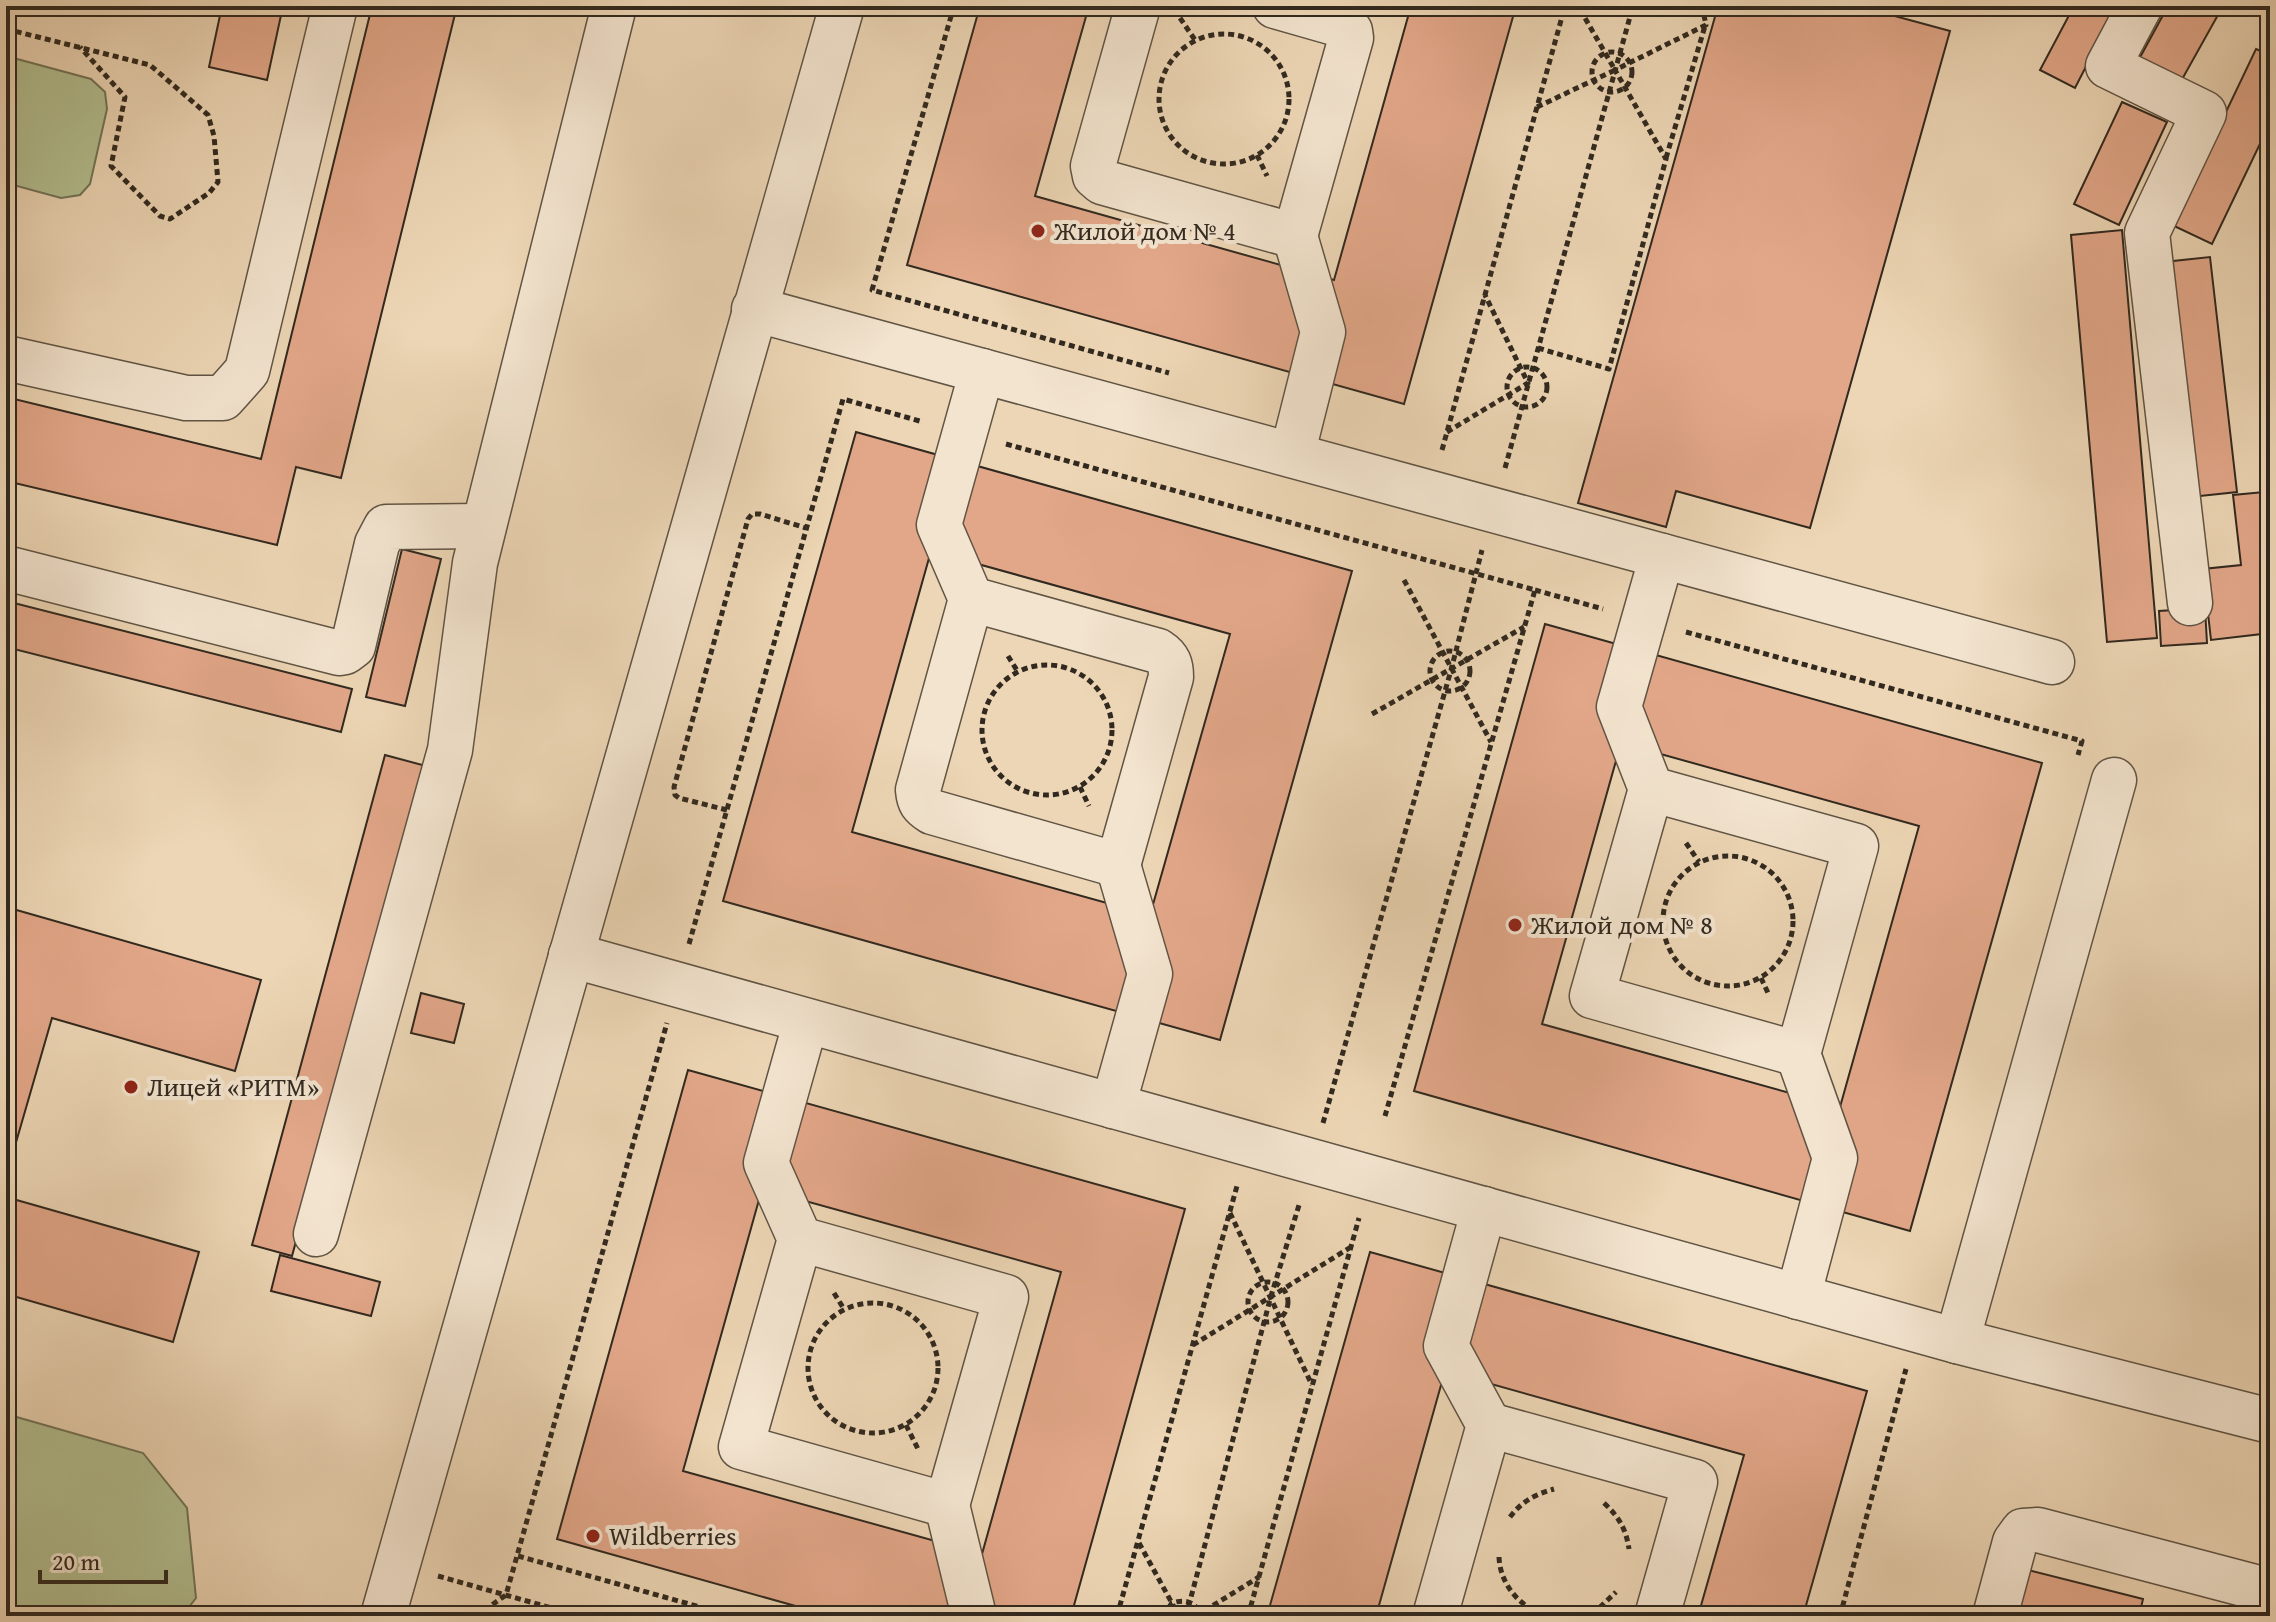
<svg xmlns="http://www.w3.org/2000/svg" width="2276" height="1622" viewBox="0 0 2276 1622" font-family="'Gentium Book Plus',serif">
<rect width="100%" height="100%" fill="#edd6b5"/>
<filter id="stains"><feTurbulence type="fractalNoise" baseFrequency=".0025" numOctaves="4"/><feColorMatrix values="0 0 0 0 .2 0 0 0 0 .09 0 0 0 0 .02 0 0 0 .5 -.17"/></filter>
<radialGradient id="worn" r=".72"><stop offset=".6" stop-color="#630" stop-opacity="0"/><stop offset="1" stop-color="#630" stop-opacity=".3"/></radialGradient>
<g fill="#b3bf91" stroke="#727458" stroke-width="2">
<path d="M6,56L91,79L105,92L107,109L90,184L80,195L61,198L6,183Z"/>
<path d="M6,1414L143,1453L187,1508L196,1598L182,1616H6Z"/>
</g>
<g fill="#e2a789" stroke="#31291f" stroke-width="2" fill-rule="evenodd">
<path d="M222,6H283L267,80L209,67Z"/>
<path d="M372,6H457L341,478L296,467L277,545L6,481V397L261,459Z"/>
<path d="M980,6H1089L1035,196L1334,280L1411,6H1516L1404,404L907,265Z"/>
<path d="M1718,6H1858L1950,31L1810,528L1676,491L1666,527L1578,503Z"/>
<path d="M2074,6H2117L2075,88L2040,70Z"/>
<path d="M2168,6H2223L2180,83L2138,61Z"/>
<path d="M2256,49L2270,55V123L2212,244L2172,225Z"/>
<path d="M2122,102L2167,122L2119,225L2074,204Z"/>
<path d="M2122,230L2157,638L2107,642L2071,235Z"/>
<path d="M2210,257L2237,492L2191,497L2164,262Z"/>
<path d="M856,432L1352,571L1220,1040L723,901ZM931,551L1230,634L1150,915L852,832Z"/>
<path d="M2264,492L2270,544V633L2211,640L2203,569L2241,565L2233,495Z"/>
<path d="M402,549L441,559L405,706L366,697Z"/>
<path d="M6,601L352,689L341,732L6,647Z"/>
<path d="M2205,608L2207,643L2161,646L2159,611Z"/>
<path d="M1545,624L2042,763L1910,1231L1414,1091ZM1621,743L1919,826L1840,1107L1542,1024Z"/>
<path d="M385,755L426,766L292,1256L252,1245Z"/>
<path d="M6,907L261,980L235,1071L52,1018L6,1177Z"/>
<path d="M421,993L464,1004L454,1043L411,1033Z"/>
<path d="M688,1070L1185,1209L1071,1616H831L557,1539ZM762,1189L1061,1272L982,1554L683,1471Z"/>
<path d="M6,1197L199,1252L173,1342L6,1294Z"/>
<path d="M1370,1252L1867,1391L1803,1616H1698L1744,1455L1445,1371L1376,1616H1267Z"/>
<path d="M280,1255L380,1282L371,1316L271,1291Z"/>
<path d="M2028,1570L2143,1599L2139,1616H2016Z"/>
</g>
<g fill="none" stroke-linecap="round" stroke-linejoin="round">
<defs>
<g id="minor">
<path d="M1138,6L1093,166L1095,176L1102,182L1295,236L1351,38L1350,31L1345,26L1275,6"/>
<path d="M2140,6L2108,66L2204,113L2147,233L2190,603"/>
<path d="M754,309L2052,662"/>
<path d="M6,358L186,398H223L247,371L335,6"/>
<path d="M1292,455L1323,332L1295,236"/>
<path d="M6,568L339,653L345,652L353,646L377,544L386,527L483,526"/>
<path d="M971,599L1158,651C1169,658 1171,665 1171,677L1118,865L932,812C922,806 919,802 918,790L971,599L939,525L982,371"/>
<path d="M1651,789L1856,846L1798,1054L1592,996L1651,789L1619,707L1662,556"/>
<path d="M571,955L1957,1341L2270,1421"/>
<path d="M1798,1054L1835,1158L1798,1297"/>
<path d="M1113,1106L1150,974L1118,865"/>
<path d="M316,1234L450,750L475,563L614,6"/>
<path d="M800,1239L1006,1297L947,1505L741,1447L800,1239L766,1163L806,1021"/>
<path d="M1957,1341L2114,780"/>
<path d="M1489,1425L1695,1482L1657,1616"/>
<path d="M947,1505L974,1616"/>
<path d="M383,1616L842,6"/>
<path d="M1435,1616L1489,1425L1446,1346L1484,1209"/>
<path d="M1995,1616L2015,1542L2023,1531L2038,1530L2270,1591"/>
</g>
</defs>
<use href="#minor" stroke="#605444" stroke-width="47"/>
<g stroke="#31291f" stroke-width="5" stroke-dasharray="6 4" stroke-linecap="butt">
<path d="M954,6L872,290L1169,373"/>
<path d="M1180,18L1195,40"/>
<path d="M6,29L150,65L208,115L214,136L218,182L209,193L170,219L160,216L111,166L125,97L80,47"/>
<circle cx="1224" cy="99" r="65"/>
<circle cx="1612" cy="72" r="20"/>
<path d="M1537,107L1615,70L1578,6"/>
<path d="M1257,155L1267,176"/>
<path d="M1666,158L1705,26"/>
<path d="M1538,348L1609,369L1666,159L1615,70L1706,25L1702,6"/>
<circle cx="1527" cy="387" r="20"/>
<path d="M1447,432L1528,383L1485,295"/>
<path d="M1006,444L1535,590L1385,1116"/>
<path d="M1442,450L1565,6"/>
<path d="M1505,468L1633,6"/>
<path d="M1404,580L1491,742"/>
<path d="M1535,590L1603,609"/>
<path d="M1686,632L2082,741L2078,755"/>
<circle cx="1450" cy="671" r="20"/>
<path d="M1008,656L1018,672"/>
<circle cx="1047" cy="730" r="65"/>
<path d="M1372,714L1524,627"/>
<path d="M1080,787L1089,806"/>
<path d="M727,810L679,798L675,795L674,787L748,519L752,514H760L806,528"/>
<path d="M1686,843L1699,862"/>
<circle cx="1728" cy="921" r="65"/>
<path d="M689,944L843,399L923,422"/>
<path d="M1761,978L1769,995"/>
<path d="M1323,1123L1451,670L1482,550"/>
<path d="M1230,1213L1312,1385"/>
<circle cx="1268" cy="1302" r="20"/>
<path d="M834,1293L844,1309"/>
<circle cx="873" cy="1368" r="65"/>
<path d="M1193,1345L1351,1247"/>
<path d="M906,1425L918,1449"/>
<path d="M1604,1503C1619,1517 1626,1529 1629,1549"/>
<path d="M1510,1517C1522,1501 1536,1494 1554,1489"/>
<path d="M1139,1543L1179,1616"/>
<path d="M518,1556L732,1616"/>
<path d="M1499,1557C1500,1585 1521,1609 1548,1616"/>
<path d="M438,1576L580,1616"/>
<path d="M476,1616L506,1595L667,1023"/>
<path d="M1117,1616L1237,1186"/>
<path d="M1163,1616L1172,1603C1185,1599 1193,1601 1201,1613"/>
<path d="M1186,1616L1271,1296L1300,1202"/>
<path d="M1196,1616L1259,1577"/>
<path d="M1248,1616L1359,1218"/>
<path d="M1582,1616L1597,1610L1616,1592"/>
<path d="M1840,1616L1906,1369"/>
</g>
<use href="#minor" stroke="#f3e4cf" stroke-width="44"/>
</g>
<g fill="#8f2418" stroke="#f3e4cf" stroke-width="3">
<circle cx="1038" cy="231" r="8"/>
<circle cx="1515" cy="925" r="8"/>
<circle cx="131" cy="1087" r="8"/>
<circle cx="593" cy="1536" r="8"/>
</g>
<g text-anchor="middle" stroke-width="8" stroke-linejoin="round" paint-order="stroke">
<g font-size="26" fill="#31291f" stroke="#f3e4cf" text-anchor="start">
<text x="1054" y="240">Жилой дом № 4</text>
<text x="1531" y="934">Жилой дом № 8</text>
<text x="147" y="1096">Лицей «РИТМ»</text>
<text x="609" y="1545">Wildberries</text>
</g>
</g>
<rect width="2276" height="1622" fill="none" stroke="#edd6b5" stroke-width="32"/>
<rect x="8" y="8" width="2260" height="1606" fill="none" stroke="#31291f" stroke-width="4"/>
<rect x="16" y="16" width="2244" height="1590" fill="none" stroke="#31291f" stroke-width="2"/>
<path d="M40 1570v12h126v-12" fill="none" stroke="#31291f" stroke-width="4"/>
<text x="52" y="1570" font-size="24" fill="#31291f" stroke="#f3e4cf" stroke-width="6" paint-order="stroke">20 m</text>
<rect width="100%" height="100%" filter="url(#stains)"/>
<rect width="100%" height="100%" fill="url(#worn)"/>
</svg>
